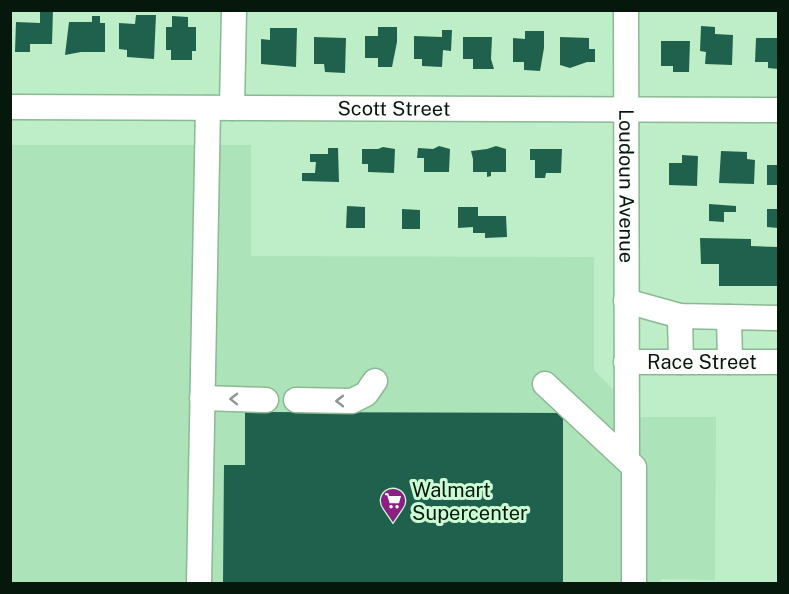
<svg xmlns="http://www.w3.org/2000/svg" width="789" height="594" viewBox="0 0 789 594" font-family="'Public Sans',sans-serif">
<rect width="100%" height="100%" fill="#beeec7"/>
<path fill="#ade3b8" d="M11,145H251V256L594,257V370L640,417H716L715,580L661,579V584H11Z"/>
<g fill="#20614e">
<path d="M40,10H53L52,44H30V52H15L16,22L40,23Z"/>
<path d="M136,15H156L154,59L127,57V50L119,49V23L135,24Z"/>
<path d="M92,16H100V23H105V52H81L65,55L69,22H92Z"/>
<path d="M172,16L188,17V27H196V51H192V60H171V50H166V27H172Z"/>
<path d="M701,26L715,27V34L733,35L732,65L705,64L706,52L700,51Z"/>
<path d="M378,27H397V42L392,67H378V58H365V36H378Z"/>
<path d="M270,28H297L296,67L261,64V39L270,40Z"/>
<path d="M442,30H452L451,51L443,50L442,67L422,66V59H414V36L442,37Z"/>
<path d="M525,31H544V48L540,71L524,70V62H513V38L525,39Z"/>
<path d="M314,37L346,38L345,73L325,72L324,64H314Z"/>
<path d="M463,37H492L491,59L494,69H473V59H463Z"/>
<path d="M560,37L589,38V49H595V62H587L570,68L560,65Z"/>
<path d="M756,38H778V69L768,68V62H755Z"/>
<path d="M661,41H690L689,72H673V66H661Z"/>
<path d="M439,146L450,149L449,172H424V158H417L418,148L433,149Z"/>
<path d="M496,146L506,149V172H491V176L487,177V172H473V159L471,151L487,149Z"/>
<path d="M383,147L395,149L394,173L368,172V164H362V149H378Z"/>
<path d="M328,148H338L339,182L302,181V173H315L316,162H310V154H328Z"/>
<path d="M530,149H562L561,173H546L545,178H535V160H530Z"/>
<path d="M721,151L747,152V159L755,160L754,184L719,183Z"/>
<path d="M682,155L698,156L697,186L669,185V163H682Z"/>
<rect x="767" y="165" width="11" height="20"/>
<path d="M709,204L736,206V212H724V222L709,221Z"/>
<path d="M347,206L365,207V228H346Z"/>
<path d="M458,207H478V216H506L507,237L485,238V233H473V227L458,228Z"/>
<path d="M402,209L420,210V229H402Z"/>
<path d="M767,209H778V228L767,227Z"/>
<path d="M700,238L751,239V246L778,247V286H719V264H701Z"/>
<path d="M245,412L563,413V584L223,583L224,465H245Z"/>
</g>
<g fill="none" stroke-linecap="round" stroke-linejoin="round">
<defs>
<g id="minor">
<path id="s1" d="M626,10L627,459"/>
<path id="s2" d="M10,107L778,110"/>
<path d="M232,108L234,10"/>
<path d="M626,301L680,316L778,318"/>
<path d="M680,316L681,362"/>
<path d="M729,317L730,362"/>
<path id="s3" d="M626,362H778"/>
<path d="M545,384L634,467V584"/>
<path d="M202,398L266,400"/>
<path d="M296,400L352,401L366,394L375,381"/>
<path d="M199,584L208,108"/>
</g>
</defs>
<use href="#minor" stroke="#8bb995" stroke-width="27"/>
<use href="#minor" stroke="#fff" stroke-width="24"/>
</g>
<defs><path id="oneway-chevron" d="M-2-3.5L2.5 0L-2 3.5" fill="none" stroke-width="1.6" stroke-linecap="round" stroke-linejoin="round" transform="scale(1.5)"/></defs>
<g stroke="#8f9791">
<use href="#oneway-chevron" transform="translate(234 399) rotate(-179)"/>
<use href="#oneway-chevron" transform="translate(340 401) rotate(-180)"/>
</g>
<defs>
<symbol id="supermarket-pin" viewBox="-11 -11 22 30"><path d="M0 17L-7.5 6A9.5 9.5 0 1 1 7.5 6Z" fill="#8a1f84" stroke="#cafbd4"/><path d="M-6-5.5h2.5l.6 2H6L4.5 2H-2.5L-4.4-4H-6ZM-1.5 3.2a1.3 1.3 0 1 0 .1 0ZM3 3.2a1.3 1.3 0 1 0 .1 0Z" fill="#fff"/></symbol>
</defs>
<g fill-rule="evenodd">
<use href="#supermarket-pin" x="378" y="486" width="30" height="40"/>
</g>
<g text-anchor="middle" stroke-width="6" stroke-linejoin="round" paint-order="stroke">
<g font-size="20" fill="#06180b" stroke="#cafbd4">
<text dy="7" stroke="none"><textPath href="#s2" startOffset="384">Scott Street</textPath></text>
<text dy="7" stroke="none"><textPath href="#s1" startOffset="176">Loudoun Avenue</textPath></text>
<text dy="7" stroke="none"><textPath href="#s3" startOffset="76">Race Street</textPath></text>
</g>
<g font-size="20" fill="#06180b" stroke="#cafbd4" text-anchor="start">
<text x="412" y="497">Walmart<tspan x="412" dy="23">Supercenter</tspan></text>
</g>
</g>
<rect width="789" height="594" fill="none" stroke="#06180b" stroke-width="24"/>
</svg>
